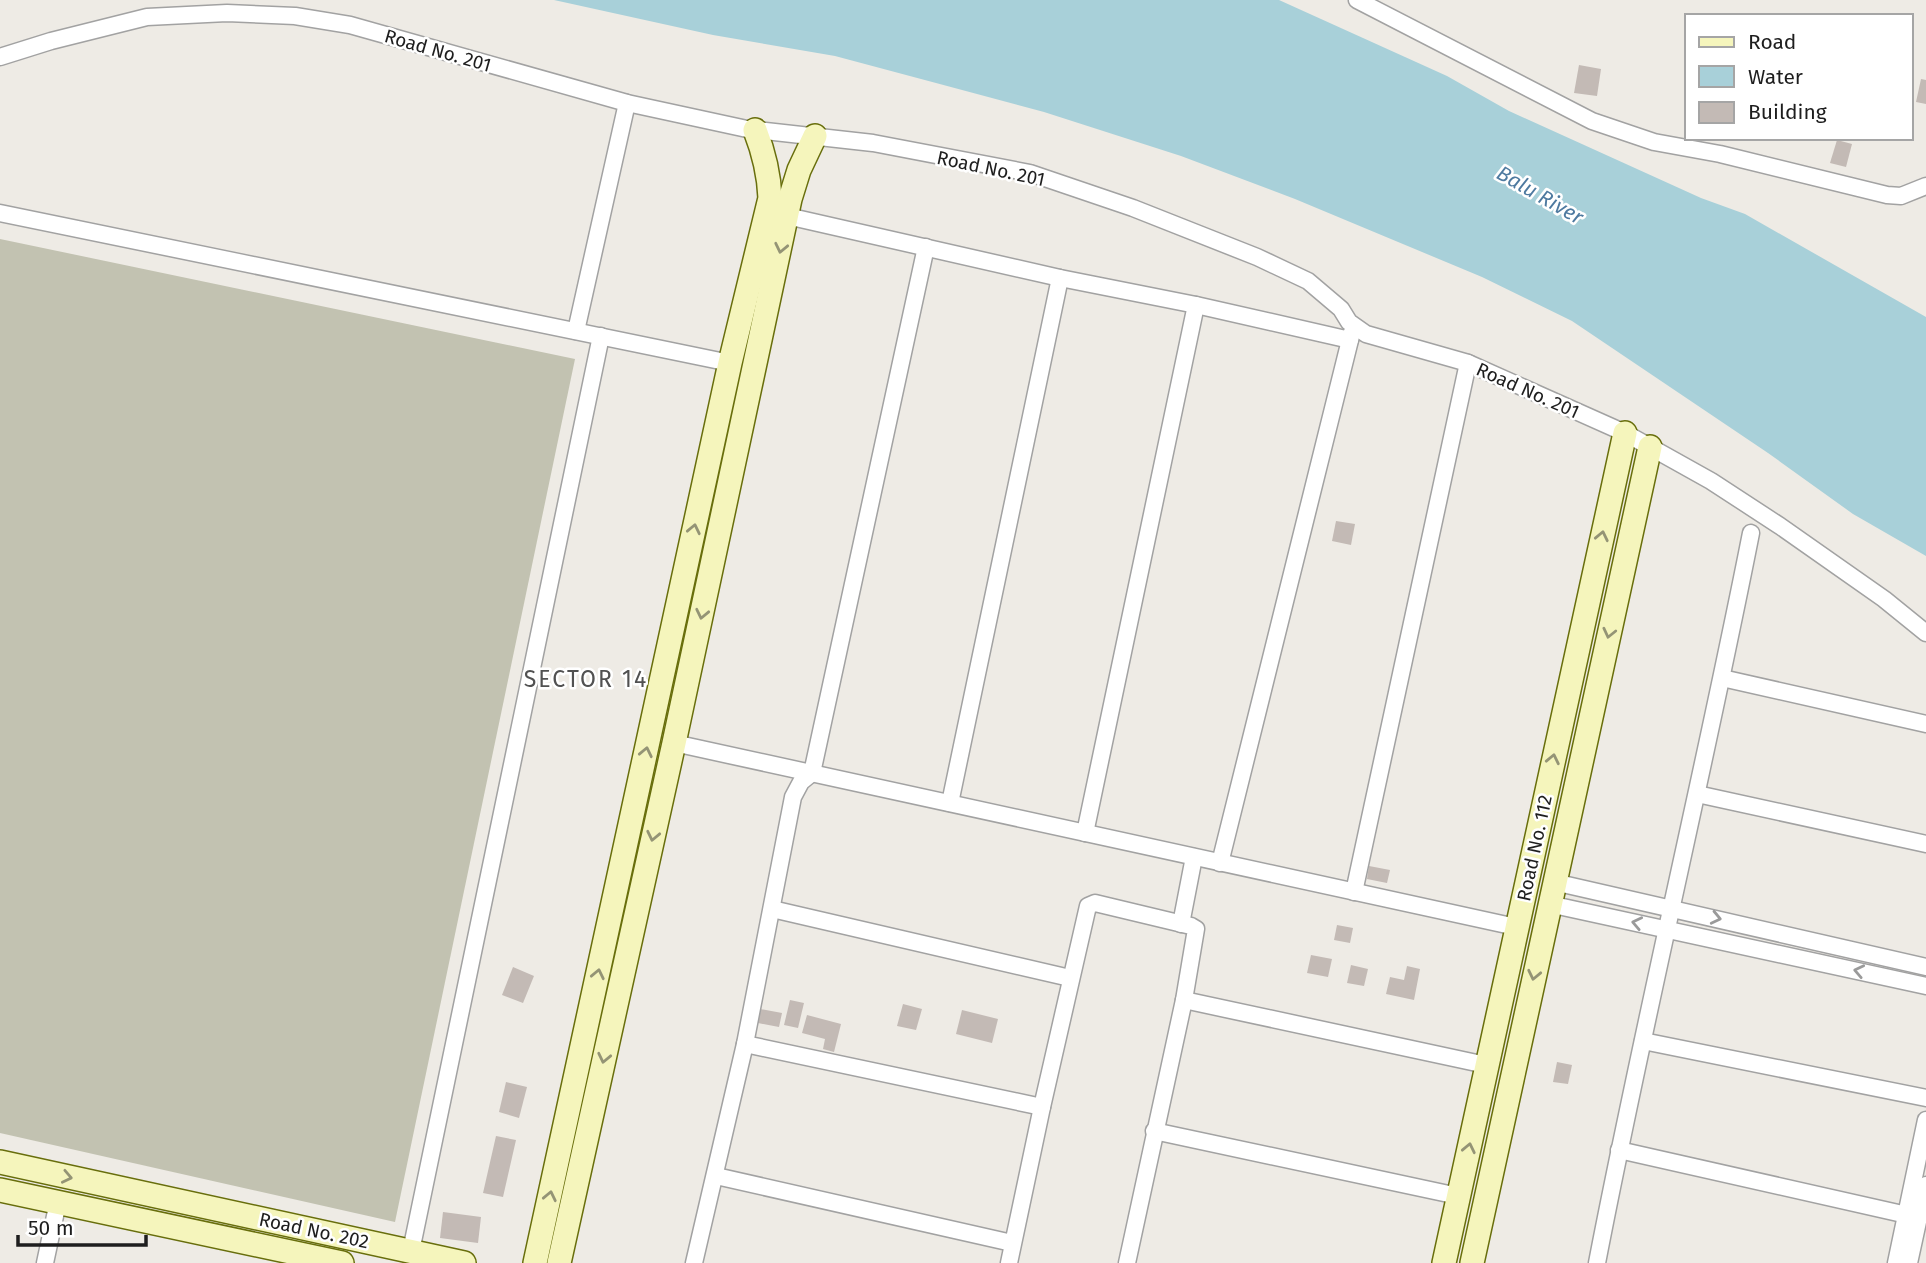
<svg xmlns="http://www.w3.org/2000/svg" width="1926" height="1263" viewBox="0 0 1926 1263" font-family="'Fira Sans',sans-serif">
<rect width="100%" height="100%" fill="#eeebe5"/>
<path fill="#c2c2b1" d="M0,239L575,359L395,1222L0,1133Z"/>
<path fill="#a8d0d9" d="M554,0H1279L1447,76L1509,111L1701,198L1745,214L1926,317V556L1853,514L1768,453L1572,321L1482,277L1295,199L1181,156L1044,112L936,83L835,56L713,35Z"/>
<g fill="#c3bab5">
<path d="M1579,65L1601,69L1597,96L1574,93Z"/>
<path d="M1921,79L1926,80V104L1916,102Z"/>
<path d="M1837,140L1852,144L1846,167L1830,163Z"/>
<path d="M1336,521L1355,524L1351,545L1332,541Z"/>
<path d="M1369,866L1390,870L1387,883L1367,879Z"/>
<path d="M1337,925L1353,928L1350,943L1334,940Z"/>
<path d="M1311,955L1332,959L1328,977L1307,973Z"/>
<path d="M1351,965L1368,969L1364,986L1347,983Z"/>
<path d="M1407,966L1420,969L1414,1000L1386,994L1390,977L1404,980Z"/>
<path d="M513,967L534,976L523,1003L502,995Z"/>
<path d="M790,1000L804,1003L798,1028L784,1025Z"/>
<path d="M903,1004L922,1009L916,1030L897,1026Z"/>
<path d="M760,1009L782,1013L779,1027L758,1023Z"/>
<path d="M962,1010L998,1019L992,1043L956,1034Z"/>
<path d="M807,1015L841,1024L834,1052L823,1049L825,1039L802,1033Z"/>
<path d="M1557,1062L1572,1065L1568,1084L1553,1082Z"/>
<path d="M506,1082L527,1087L519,1118L499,1112Z"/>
<path d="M496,1136L516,1140L503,1197L483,1193Z"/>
<path d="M443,1212L481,1217L478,1243L440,1238Z"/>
</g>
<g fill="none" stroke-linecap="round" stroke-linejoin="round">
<defs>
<g id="street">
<path d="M1357,0L1592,121L1654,142L1720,154L1887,195L1901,196L1926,186"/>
<path d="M0,57L51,41L147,17L227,13L295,16L350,25L627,103L747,129L873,143L1030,173L1133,208L1257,257L1308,281L1341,309L1349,322L1366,334L1468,363L1625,433L1711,481L1780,526L1884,599L1926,633"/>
<path d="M0,213L730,363"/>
<path d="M787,216L1060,278L1196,305L1350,340"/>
<path d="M576,331L627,103"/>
<path d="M1722,678L1926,724"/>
<path d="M674,743L1516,927"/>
<path d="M1697,794L1926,844"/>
<path d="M950,803L1060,278"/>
<path d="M1085,833L1196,305"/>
<path d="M1220,863L1352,332"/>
<path d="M1554,882L1926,967"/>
<path d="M1354,892L1468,363"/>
<path d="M1549,904L1926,986"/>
<path d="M772,909L1070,978"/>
<path d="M1181,924L1194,857"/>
<path d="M1184,1000L1486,1065"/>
<path d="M1643,1041L1926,1098"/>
<path d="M745,1044L1042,1107"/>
<path d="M1154,1131L1458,1196"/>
<path d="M1619,1150L1907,1215"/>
<path d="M716,1176L1012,1243"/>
<path d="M411,1251L601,336"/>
<path d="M45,1263L58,1202"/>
<path d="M694,1263L745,1044L793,797L801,782L812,773L926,247"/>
<path d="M1009,1263L1042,1107L1088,906L1095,903L1191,926L1196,929L1184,1000L1127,1263"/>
<path d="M1597,1263C1644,1019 1703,777 1751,533"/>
<path d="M1896,1263L1926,1120"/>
<path d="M1909,1263L1926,1185"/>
</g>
<g id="secondary">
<path d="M0,1162L464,1263"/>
<path d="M0,1190L342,1263"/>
<path d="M535,1263L730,363L770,198C769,173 764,153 755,130"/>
<path d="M559,1263L674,743L790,199L799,170L815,136"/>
<path d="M1444,1263L1625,433"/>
<path d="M1472,1263L1650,447"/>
</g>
</defs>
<use href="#street" stroke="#a2a2a2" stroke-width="19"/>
<use href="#secondary" stroke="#686e0c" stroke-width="26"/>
<use href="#street" stroke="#fff" stroke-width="16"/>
<use href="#secondary" stroke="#f5f5bc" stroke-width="23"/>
</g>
<defs><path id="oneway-chevron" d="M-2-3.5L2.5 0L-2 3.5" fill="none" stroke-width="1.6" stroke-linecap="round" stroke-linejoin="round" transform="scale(1.75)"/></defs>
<g stroke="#949475">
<use href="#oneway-chevron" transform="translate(781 248) rotate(102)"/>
<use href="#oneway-chevron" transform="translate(694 529) rotate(-78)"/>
<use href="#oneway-chevron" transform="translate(1602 536) rotate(-78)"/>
<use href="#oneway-chevron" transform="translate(702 614) rotate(102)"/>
<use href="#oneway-chevron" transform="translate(1609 633) rotate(103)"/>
<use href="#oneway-chevron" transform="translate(646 752) rotate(-78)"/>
<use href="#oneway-chevron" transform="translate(1553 759) rotate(-78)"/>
<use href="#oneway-chevron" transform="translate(653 836) rotate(102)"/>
<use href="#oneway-chevron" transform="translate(598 974) rotate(-78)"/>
<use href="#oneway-chevron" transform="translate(1534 975) rotate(102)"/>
<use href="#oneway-chevron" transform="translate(604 1058) rotate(102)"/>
<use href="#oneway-chevron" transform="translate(1469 1148) rotate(-78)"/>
<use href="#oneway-chevron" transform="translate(67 1177) rotate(12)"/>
<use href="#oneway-chevron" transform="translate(550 1196) rotate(-78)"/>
</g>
<g stroke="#9a9a9a">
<use href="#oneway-chevron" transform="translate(1716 918) rotate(13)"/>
<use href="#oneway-chevron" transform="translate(1637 923) rotate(-168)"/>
<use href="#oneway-chevron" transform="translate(1859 971) rotate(-168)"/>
</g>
<g text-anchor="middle" stroke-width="5" stroke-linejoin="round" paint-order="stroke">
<g font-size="19" fill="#1e1e1e" stroke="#fff">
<text transform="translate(438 50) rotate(16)" y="7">Road No. 201</text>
<text transform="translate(991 168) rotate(12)" y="7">Road No. 201</text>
<text transform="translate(1528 390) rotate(24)" y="7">Road No. 201</text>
<text transform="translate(1534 848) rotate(-78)" y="7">Road No. 112</text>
<text transform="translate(314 1230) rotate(12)" y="7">Road No. 202</text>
</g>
<g font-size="21" font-style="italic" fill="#4e7aa0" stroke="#fff">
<text transform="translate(1540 195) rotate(30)" y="7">Balu River</text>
</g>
<g font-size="23" letter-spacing="2" fill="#515151" stroke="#fff">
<text x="586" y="687">SECTOR 14</text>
</g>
</g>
<rect x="1685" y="14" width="228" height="126" fill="#ffffff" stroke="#a5a5a5" stroke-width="2"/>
<rect x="1699" y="37" width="35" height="10" fill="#f5f5bc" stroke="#a5a5a5" stroke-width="2"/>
<text x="1748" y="49" font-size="21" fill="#1e1e1e">Road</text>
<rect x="1699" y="66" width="35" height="21" fill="#a8d0d9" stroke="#a5a5a5" stroke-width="2"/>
<text x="1748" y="84" font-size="21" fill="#1e1e1e">Water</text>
<rect x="1699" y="102" width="35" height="21" fill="#c3bab5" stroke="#a5a5a5" stroke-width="2"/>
<text x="1748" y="119" font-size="21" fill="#1e1e1e">Building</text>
<path d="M18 1235v10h128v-10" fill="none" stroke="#1e1e1e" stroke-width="3.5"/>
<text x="28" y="1235" font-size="21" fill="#1e1e1e" stroke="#ffffff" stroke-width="5" paint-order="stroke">50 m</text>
</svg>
